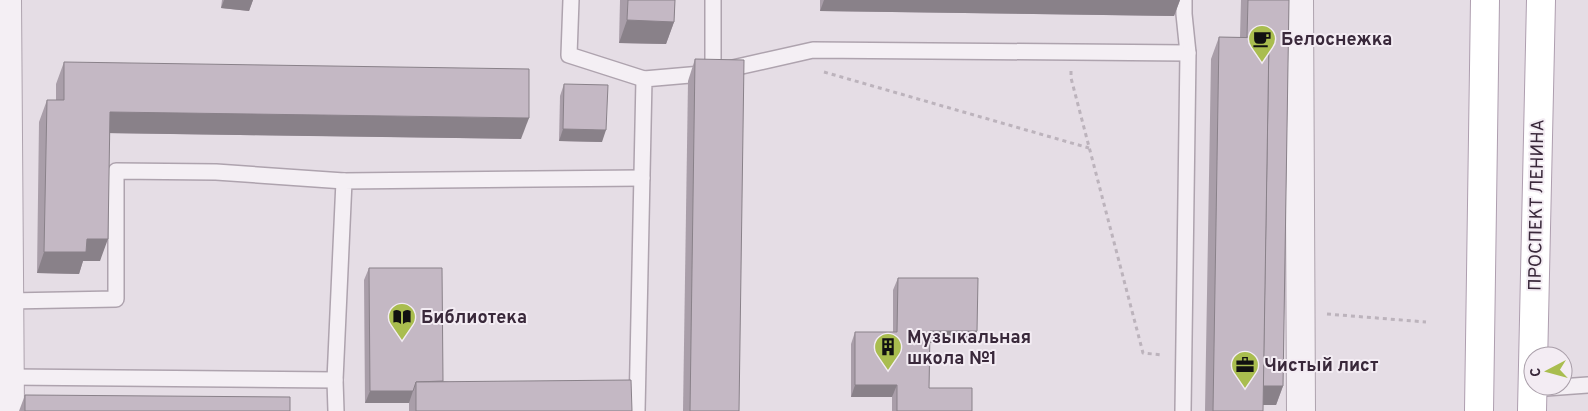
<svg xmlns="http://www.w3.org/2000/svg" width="1588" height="411" viewBox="0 0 1588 411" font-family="Overpass,sans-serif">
<rect width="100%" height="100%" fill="#e5dde5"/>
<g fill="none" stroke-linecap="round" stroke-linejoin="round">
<defs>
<g id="lane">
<path d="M571,0L569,55L644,79"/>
<path d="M724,70L813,50L1188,53L1184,14V0"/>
<path d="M9,301L116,299V171L216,172L344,181"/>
<path d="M10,377L335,380"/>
<path d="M1532,389L1588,385"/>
<path d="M336,411L335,380L344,181L642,178"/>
<path d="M637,411L644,79L713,73V0"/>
<path d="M1183,411L1188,53"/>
</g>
<g id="street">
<path d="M7,0L10,411"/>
<path d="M1299,0L1301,411"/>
</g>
<g id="primary">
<path d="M1479,411L1485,0"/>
<path d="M1532,411L1541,0"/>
</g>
</defs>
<use href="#lane" stroke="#aea3ae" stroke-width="18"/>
<use href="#street" stroke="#aea3ae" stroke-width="30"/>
<use href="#primary" stroke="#ae9eaf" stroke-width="30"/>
<g stroke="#bcb3bc" stroke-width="3" stroke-dasharray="4 4" stroke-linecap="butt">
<path d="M1071,71V78L1143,353L1163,355"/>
<path d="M824,72L1089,148"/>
<path d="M1327,314L1426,322"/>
</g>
<use href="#lane" stroke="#f4eff4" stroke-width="15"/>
<use href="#street" stroke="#f4eff4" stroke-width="28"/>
<use href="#primary" stroke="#fff" stroke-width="28"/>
</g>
<g fill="#a99ea9">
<path d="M222,0H253L249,11L221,8Z"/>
<path d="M620,0H675L674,22L666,44L619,43Z"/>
<path d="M820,0H1180L1174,16L820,11Z"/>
<path d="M1241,0H1289L1283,386L1276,405H1263V411H1205L1211,59L1219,37H1240Z"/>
<path d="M695,59L739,411H683L688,81Z"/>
<path d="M64,62L521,139L110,133L100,261H83L79,274L37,273L39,122L47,100H56V84Z"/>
<path d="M564,84L602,142L559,141L560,96Z"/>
<path d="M369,268L443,381L632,411H409V403H365L364,280Z"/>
<path d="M898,278L973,343H930L929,388L972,411H892V397H851V344L855,332H893V290Z"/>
<path d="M25,395L290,411H19Z"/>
</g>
<g fill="#898189">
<path d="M224,0H253L249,11L221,8Z"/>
<path d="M824,0H1180L1174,16L820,11Z"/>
<path d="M627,20L674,22L666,44L619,43Z"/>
<path d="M110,112L529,118L521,139L102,133Z"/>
<path d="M563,129L606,130L602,142L559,141Z"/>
<path d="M87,239H108L100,261H83L79,274L37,273L44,252Z"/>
<path d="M930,331H977L973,343H925Z"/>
<path d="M855,385H897L892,397H851Z"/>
<path d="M1262,386H1283L1276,405H1255Z"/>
<path d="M370,391H413L409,403H365Z"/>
</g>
<g fill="#c4b8c4" stroke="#898189">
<path d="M628,0H675L674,22L627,20Z"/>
<path d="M1248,0H1289L1283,386H1263L1269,38L1247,37Z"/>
<path d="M1219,37L1269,38L1263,411H1213Z"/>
<path d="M695,59L744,60L739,411H690Z"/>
<path d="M64,62L529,69V118L110,112L108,239H87L86,252H44L47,100H64Z"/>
<path d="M564,84L608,85L606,130L563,129Z"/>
<path d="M369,268H442L443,381L416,382L413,391H370Z"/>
<path d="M898,278H978L977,331H930L929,388H972V411H897V385H855V332H897Z"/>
<path d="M631,380L632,411H416V382Z"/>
<path d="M25,395L290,397V411H25Z"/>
</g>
<defs>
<symbol id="cafe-pin" viewBox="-11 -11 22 30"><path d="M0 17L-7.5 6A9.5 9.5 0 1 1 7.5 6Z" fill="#a9bd4f" stroke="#f3ecf3"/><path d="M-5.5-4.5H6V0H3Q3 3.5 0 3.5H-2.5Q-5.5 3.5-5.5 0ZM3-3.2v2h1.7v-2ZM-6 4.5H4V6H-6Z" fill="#111"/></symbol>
<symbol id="library-pin" viewBox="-11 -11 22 30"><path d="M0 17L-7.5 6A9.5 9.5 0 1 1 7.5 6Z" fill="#a9bd4f" stroke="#f3ecf3"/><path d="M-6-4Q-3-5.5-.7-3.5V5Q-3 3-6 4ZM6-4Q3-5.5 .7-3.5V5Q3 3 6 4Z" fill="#111"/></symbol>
<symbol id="building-pin" viewBox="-11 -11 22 30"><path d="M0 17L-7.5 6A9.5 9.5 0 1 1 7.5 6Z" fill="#a9bd4f" stroke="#f3ecf3"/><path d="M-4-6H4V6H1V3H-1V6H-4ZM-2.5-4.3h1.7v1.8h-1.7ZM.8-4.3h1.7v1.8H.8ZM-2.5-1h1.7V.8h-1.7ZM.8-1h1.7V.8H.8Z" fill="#111"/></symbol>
<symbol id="office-pin" viewBox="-11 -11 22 30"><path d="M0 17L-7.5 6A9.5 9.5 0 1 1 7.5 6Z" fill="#a9bd4f" stroke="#f3ecf3"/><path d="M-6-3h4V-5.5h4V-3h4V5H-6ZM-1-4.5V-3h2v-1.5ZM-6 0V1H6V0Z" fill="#111"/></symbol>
</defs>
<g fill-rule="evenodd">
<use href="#cafe-pin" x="1246" y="23" width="32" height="43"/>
<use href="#library-pin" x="386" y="301" width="32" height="43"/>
<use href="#building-pin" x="872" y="331" width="32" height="43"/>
<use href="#office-pin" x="1229" y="349" width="32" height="43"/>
</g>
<g text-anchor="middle" stroke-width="4" stroke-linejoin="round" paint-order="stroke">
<g font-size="18" font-weight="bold" fill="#39283a" stroke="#f3ecf3" text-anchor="start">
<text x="1281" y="45">Белоснежка</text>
<text x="421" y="323">Библиотека</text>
<text x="907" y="343">Музыкальная<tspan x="907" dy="21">школа №1</tspan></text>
<text x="1264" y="371">Чистый лист</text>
</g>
<g font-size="18" fill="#39283a" stroke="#f3ecf3">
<text transform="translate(1536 205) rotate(-89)" y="6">ПРОСПЕКТ ЛЕНИНА</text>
</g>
</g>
<g transform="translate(1548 371) rotate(264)"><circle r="24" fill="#f3ecf3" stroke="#a99ea9"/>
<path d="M0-4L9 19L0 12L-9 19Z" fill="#a9bd4f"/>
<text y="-8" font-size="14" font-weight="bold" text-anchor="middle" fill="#39283a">С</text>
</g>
</svg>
